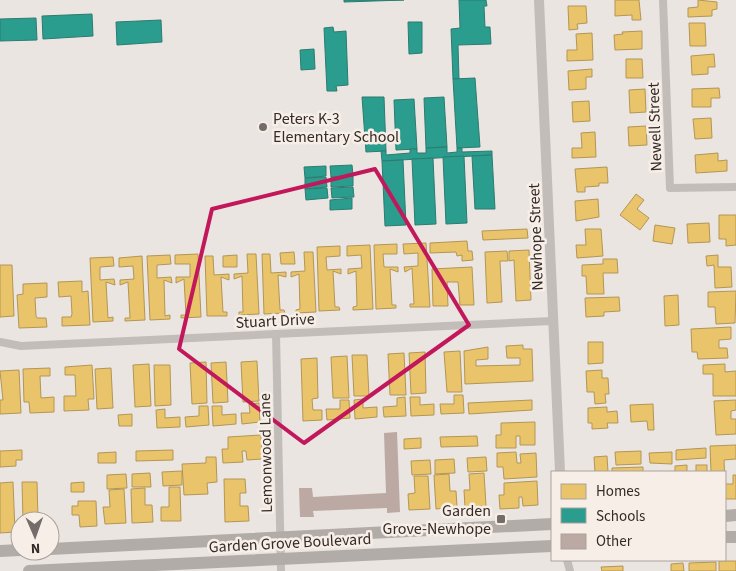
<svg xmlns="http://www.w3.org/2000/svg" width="736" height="571" viewBox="0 0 736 571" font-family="'Source Sans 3',sans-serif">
<rect width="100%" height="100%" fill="#eae5e0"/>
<g fill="#e9c46a" stroke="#b39656">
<path d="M615,0H639L641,20H632V15L615,16Z"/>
<path d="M698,0L717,2V9L712,10V16L688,17V8L698,7Z"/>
<path d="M568,6H586L587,23L577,24L578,29L569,30Z"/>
<path d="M689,23H705L706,46H690Z"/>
<path d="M642,31V49L615,50L614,35L623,34L622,32Z"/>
<path d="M592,33L593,60L567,61V50H577L576,34Z"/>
<path d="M714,54L715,67H708V74L692,75L691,56Z"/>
<path d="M626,59H642L643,78H626Z"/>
<path d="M592,69V77H586V89L569,90L568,71Z"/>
<path d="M719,88L720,98H711V107H692V89Z"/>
<path d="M645,89L646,112L630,113L629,90Z"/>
<path d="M589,101L590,121L573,122L572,102Z"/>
<path d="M711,118L712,138L695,139L693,119Z"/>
<path d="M646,126L647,145L629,146L628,127Z"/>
<path d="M595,132L596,157L572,158V148H582L581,133Z"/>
<path d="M718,153V161L727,160V171L696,173L695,155Z"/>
<path d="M607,167L608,183H599V186L585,187V192H577L575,169Z"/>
<path d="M636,194L644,200L637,209L649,218L640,230L620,215Z"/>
<path d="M598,199L599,217L576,221L575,201Z"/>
<path d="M719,215H736V245L726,246V239H719Z"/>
<path d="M709,223L710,242L688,243L687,224Z"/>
<path d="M655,225L675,228L672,244L653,241Z"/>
<path d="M527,229L528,238L483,240L482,231Z"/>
<path d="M585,229H601L603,256L577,258L576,245H586Z"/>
<path d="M467,241L468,251H472L473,260L462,261V255L457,256L456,252L430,253V243Z"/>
<path d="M426,243L430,307H410V304H414L412,268L405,272L404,267L418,266V253L404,254L403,244Z"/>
<path d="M397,244V254H383L384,267H398V272L390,269L392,305H396V308L376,309L374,245Z"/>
<path d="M370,245L373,309L353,310V307L357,306L356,271L348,274V269L362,268L361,255L347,256V246Z"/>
<path d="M340,246V256L326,257L327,270L341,269V274L333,271L335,307H339L340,310L319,311L317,247Z"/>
<path d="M529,250L531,300L516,301L514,260L509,261V251Z"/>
<path d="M507,251L508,261H500L502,302L487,303L485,252Z"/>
<path d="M294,252L295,264H281L280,253Z"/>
<path d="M304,252H313L316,312L296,313V310L300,309L299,274L291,277V272L305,271Z"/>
<path d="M198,254L201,317L181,318V315H186L184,279L176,283V277H190V264H175V255Z"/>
<path d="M247,254H256L259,314L239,315V312H243L242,276L234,279V274L248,273Z"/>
<path d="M262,254H270L271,273L286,272V277L278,275L280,310H284L285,313L264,314Z"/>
<path d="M170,255L171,264L157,265V278L171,277L172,283L164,280L165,316L170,315V319L150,320L147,256Z"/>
<path d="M237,255V267H223V256Z"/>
<path d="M718,255V267H731L732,287L715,288L714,265L707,266L706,256Z"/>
<path d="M142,256L145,320L125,321V318H130L128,282L120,285V280L134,279L133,266L119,267V258Z"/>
<path d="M205,256H213L214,275L229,274V280L221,277L223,312H227V316H207Z"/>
<path d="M113,257L114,266L100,267V280L114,279L115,285L106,282L108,318L113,317V321L93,322L90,258Z"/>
<path d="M603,259H617L618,273H603L604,294H587L586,276H582V265L603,264Z"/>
<path d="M0,265H12L14,316L0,317Z"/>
<path d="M472,267L474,305H460L458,282H447L448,306H433L432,269Z"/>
<path d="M82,281V292L88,291L90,325L62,326V317H71L72,314L71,296L59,297L58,282Z"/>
<path d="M47,283V297L35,298L36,316L37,318H46L47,327L19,328L17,295L23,294V284Z"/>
<path d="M736,291L735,323L716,324L715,307H708V292Z"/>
<path d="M678,295L679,325L665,326L664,296Z"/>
<path d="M619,297L620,311L604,312V316L586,317L585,298Z"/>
<path d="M731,327V339L719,340V348H727L728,358L698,359L697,352H692L691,329Z"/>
<path d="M588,342H603V363L588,364Z"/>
<path d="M523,345V349H532L533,381L465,384L464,351L488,347V359L476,360V366L520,365V358H507L506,346Z"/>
<path d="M460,351L462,392H447L444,352Z"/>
<path d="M425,352L426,393L411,394L409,353Z"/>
<path d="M404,353L406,395H390L388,354Z"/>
<path d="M352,355H367L369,396H354Z"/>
<path d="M347,356L349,398H333L331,357Z"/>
<path d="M317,358L318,398L312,399L313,410H322V420L303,421L301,359Z"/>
<path d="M257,361L259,401L243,402L241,362Z"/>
<path d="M206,362L207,403L192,404L190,363Z"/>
<path d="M226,362L228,402L213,403L211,363Z"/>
<path d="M149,364L151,406L135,407L133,365Z"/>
<path d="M725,364V372L736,371V396H713V374H703V365Z"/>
<path d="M92,365L94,399H88L89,410L64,411V396H76L75,375H65V367Z"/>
<path d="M154,365H170L171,405L155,406Z"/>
<path d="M50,368V376H40L41,398L54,397V412L30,413L29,402H24L23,369Z"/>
<path d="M111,368L113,408L97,409L95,369Z"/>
<path d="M19,370L21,413L0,414V400H3L0,371Z"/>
<path d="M602,370V378H608L609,394H605L606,403L595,404L594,392H587L586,371Z"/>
<path d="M454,395H463L464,413L441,414L440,404H454Z"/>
<path d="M405,397L406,416L384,417L383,407L397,406V398Z"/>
<path d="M410,397H420V405L434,404V415L411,416Z"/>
<path d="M363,399V408L377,407V417L355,419L354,400Z"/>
<path d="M340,400H349L350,418L327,420L326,409H340Z"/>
<path d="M532,400V410L469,414L468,403Z"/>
<path d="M736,400V410L731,411V419H736V434L716,435L714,401Z"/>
<path d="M259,403L260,422L242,424L241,413H250L249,404Z"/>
<path d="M653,404L654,430H648L647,421L631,422L630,405Z"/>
<path d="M199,406H208L209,425L186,427L185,417L199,416Z"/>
<path d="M212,406H222V415L236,414V424L213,426Z"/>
<path d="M607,407V412L617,411L618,423H607L608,428L592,429V423H588V408Z"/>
<path d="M165,409V418L180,417V427L157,428L156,410Z"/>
<path d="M132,414V426H119L118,415Z"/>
<path d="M535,422V445H520V436H516V448H496V435H501V423Z"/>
<path d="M261,435L262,459L247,460L246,451H242L243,462L223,463L222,449H228V437Z"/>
<path d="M477,436L478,446L441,447L440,437Z"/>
<path d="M421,438V448L404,449V439Z"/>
<path d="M736,445V459L724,460L725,484H733V475H736V499H725V472H711L710,446Z"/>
<path d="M706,448V458L676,460V450Z"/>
<path d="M22,450V460H16V466L0,467V451Z"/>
<path d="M173,450V460L136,461V451Z"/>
<path d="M641,451V464L616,465L615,452Z"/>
<path d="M116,452V463H98V453Z"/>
<path d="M516,452L517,463H521L520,454L536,453L537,477L504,479L503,467H497V453Z"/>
<path d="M672,452V464L650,463L649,453Z"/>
<path d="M607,456L608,472H595L594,457Z"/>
<path d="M206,457H216L217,482L207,483L208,494L184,495L182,464L206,463Z"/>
<path d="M486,457L487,471L468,472L467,458Z"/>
<path d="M454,459L455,473L435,474V460Z"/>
<path d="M430,460L431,474L412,475L411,461Z"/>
<path d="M687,465V472H675V466Z"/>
<rect x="696" y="465" width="11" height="7"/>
<path d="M643,467V472H612V468Z"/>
<path d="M182,471V485L163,486L162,472Z"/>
<path d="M150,473L151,487H132V474Z"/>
<path d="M484,473L486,506L465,507L464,490H470L469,474Z"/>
<path d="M126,474L127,488L107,489V475Z"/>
<path d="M449,474L450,491H456L457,507L436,509L434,475Z"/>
<path d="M414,476H428L430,509L409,510L408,494L415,493Z"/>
<path d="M224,479H245L246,493H240V506H248L249,521L225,522Z"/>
<path d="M537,481L538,505L523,506L522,497H519V508L500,509L499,495H504V483Z"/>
<path d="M13,482L15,532L0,533V483Z"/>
<path d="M22,482H37L38,518H43V521H23Z"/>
<path d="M84,482V492H71V483Z"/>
<path d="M169,487H180L181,521H161V507H169Z"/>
<path d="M145,488V505H152L153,522L132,523L131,489Z"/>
<path d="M124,489L126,523L105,524L103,507H110L109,490Z"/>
<path d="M78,501H96L97,526L80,527L79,515H72V506H78Z"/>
<rect x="719" y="561" width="17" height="10"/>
<path d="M716,562V571H689V563Z"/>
<path d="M683,563L684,571H671V564Z"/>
<path d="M623,566V571H602L601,567Z"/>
</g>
<g fill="#2a9d8f" stroke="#2d7b70">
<path d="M344,0H404L344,2Z"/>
<path d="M459,0H486L487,6H484L485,27H490L491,44L458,45L459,79H453L451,29L460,28Z"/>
<path d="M92,14L93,36L43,39L42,16Z"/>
<path d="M36,18L37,40L0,41V19Z"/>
<path d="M161,20L162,42L117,45L116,22Z"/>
<path d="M408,22H422V53L409,54Z"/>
<path d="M333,27L334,32L346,31L348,85L336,86L337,91H327L324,28Z"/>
<path d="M314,49L315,69L301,70L300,50Z"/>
<path d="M475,78L480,147L457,148L453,79Z"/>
<path d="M362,97H384L386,151L366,152Z"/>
<path d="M444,97L447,147L426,148L424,98Z"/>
<path d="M414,99L417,149L396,150L394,100Z"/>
<path d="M447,147V153L457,152V148H462V152L492,151V155L382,161L381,151H386V155L410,153V149H417V153H426V148Z"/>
<path d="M492,155L495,209H475L472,156Z"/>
<path d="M464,156L467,223L446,224L443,157Z"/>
<path d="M433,158L436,224L415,225L412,159Z"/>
<path d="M403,160L406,225L385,226L382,161Z"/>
<path d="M352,165L353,175L331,177L330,166Z"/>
<path d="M326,166V176L305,178L304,167Z"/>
<path d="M353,176V186L331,187V177Z"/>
<path d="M326,177L327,187L305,189V178Z"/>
<path d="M353,187L354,197L332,198L331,188Z"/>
<path d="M327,188L328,198L306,200L305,189Z"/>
<path d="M352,198V209L330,210V200Z"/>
</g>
<path fill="#bca9a3" d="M397,432L400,512L387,513V508L313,511L314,517H300L299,488H312L313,497L386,493L384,433Z"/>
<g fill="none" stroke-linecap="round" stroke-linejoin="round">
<g stroke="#c3bdb9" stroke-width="8">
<path d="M663,0L670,188L736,187"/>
<path d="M276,334L281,571"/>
<path d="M0,342L21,346L552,321"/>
<path d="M567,560L570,571"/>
</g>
<path stroke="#c3bdb9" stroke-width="10" d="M539,0L560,472"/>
<g stroke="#b2aca8" stroke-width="12">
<path d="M725,516L736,515"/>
<path d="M725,537H736"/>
<path d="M50,549L552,524"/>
<path d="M0,551L20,550"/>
<path d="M29,571L552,546"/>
</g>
</g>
<path fill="none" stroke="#c2185b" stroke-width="4" stroke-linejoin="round" d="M375,169L469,325L304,443L179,349L212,209Z"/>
<g fill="#746c68" stroke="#f7efe7" stroke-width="2">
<circle cx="263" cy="127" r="5"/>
<rect x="496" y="514" width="10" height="10" rx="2.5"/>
</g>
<g text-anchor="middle" stroke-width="5" stroke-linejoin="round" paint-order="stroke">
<g font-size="16" fill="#342b28" stroke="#f7efe7" text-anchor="start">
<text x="273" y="124">Peters K-3<tspan x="273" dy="18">Elementary School</tspan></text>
<text x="491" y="516" text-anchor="end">Garden<tspan x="491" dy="18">Grove-Newhope</tspan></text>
</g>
<g font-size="16" fill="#342b28" stroke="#f7efe7">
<text transform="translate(654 127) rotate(-92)" y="6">Newell Street</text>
<text transform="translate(535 237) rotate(-92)" y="6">Newhope Street</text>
<text transform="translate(275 320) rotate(-3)" y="6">Stuart Drive</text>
<text transform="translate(265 453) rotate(-91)" y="6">Lemonwood Lane</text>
<text transform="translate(290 542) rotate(-3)" y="6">Garden Grove Boulevard</text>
</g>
</g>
<rect x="551" y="471" width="175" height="90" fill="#f7efe7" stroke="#a9a19b"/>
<rect x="561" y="484" width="25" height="15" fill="#e9c46a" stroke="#a9a19b"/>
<text x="596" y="496" font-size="15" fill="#342b28">Homes</text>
<rect x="561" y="508" width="25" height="15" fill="#2a9d8f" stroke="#a9a19b"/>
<text x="596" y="521" font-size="15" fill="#342b28">Schools</text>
<rect x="561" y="534" width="25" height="15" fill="#bca9a3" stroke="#a9a19b"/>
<text x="596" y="546" font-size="15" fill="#342b28">Other</text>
<g transform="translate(35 536) rotate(178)"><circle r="24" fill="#f7efe7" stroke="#a9a19b"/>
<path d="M0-4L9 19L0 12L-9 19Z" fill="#746c68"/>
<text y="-8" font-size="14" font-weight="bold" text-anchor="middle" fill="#342b28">N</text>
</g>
</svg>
